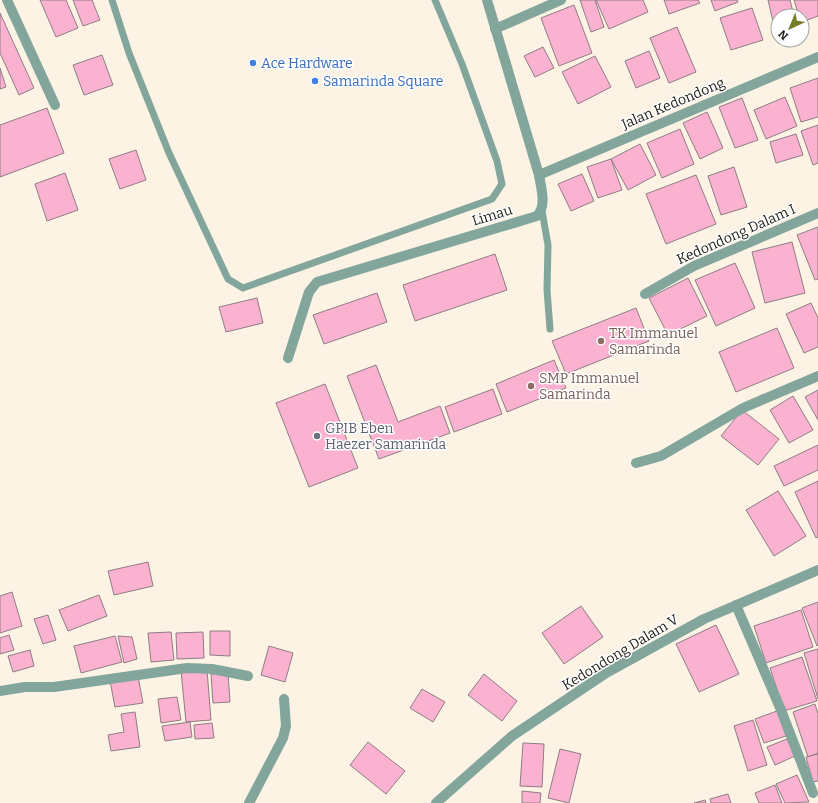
<svg xmlns="http://www.w3.org/2000/svg" width="818" height="803" viewBox="0 0 818 803" font-family="Bitter,serif">
<rect width="100%" height="100%" fill="#fcf3e5"/>
<g fill="#fbb2d1" stroke="#8d7d83">
<path d="M40,0H66L78,28L56,37Z"/>
<path d="M73,0H92L100,20L83,26Z"/>
<path d="M580,0H595L604,27L591,32Z"/>
<path d="M596,0H643L648,12L609,29Z"/>
<path d="M664,0H698L700,3L669,14Z"/>
<path d="M711,0H737L738,2L715,11Z"/>
<path d="M768,0H790L794,16H778V29L775,30Z"/>
<path d="M794,0H818V16L802,22V16H799Z"/>
<path d="M574,5L592,53L559,66L541,18Z"/>
<path d="M752,8L763,40L731,50L720,18Z"/>
<path d="M0,13L34,88L19,95L0,53Z"/>
<path d="M677,27L696,72L669,83L650,38Z"/>
<path d="M543,47L554,68L535,77L524,56Z"/>
<path d="M649,51L660,78L636,88L625,61Z"/>
<path d="M102,55L113,85L84,95L73,65Z"/>
<path d="M595,56L611,87L578,104L562,72Z"/>
<path d="M0,68L6,87L0,89Z"/>
<path d="M818,78V117L801,122L790,88Z"/>
<path d="M785,97L797,126L766,139L754,110Z"/>
<path d="M742,98L758,140L735,148L719,107Z"/>
<path d="M47,108L64,153L0,177V125Z"/>
<path d="M707,112L723,148L700,159L683,123Z"/>
<path d="M818,125V163L813,165L801,131Z"/>
<path d="M680,129L694,164L662,178L647,143Z"/>
<path d="M796,134L803,155L776,163L770,142Z"/>
<path d="M640,144L656,175L628,190L611,159Z"/>
<path d="M136,150L146,180L120,189L109,159Z"/>
<path d="M611,159L622,190L598,198L587,167Z"/>
<path d="M734,167L747,207L721,215L708,176Z"/>
<path d="M65,173L78,210L47,221L35,184Z"/>
<path d="M582,174L594,201L571,211L558,184Z"/>
<path d="M696,175L716,224L666,244L646,194Z"/>
<path d="M818,227V279L815,280L797,235Z"/>
<path d="M792,242L805,293L765,303L752,252Z"/>
<path d="M495,254L507,290L415,321L403,285Z"/>
<path d="M735,263L755,308L716,326L695,280Z"/>
<path d="M688,278L707,316L668,335L649,298Z"/>
<path d="M377,293L387,322L324,344L313,315Z"/>
<path d="M257,298L263,323L226,332L219,307Z"/>
<path d="M811,303L818,318V347L804,353L786,314Z"/>
<path d="M636,308L649,341L566,374L552,341Z"/>
<path d="M777,328L794,368L736,392L719,352Z"/>
<path d="M554,360L566,388L507,412L496,384Z"/>
<path d="M376,365L398,422L440,406L450,433L379,459L347,376Z"/>
<path d="M325,384L358,468L309,487L276,403Z"/>
<path d="M493,389L502,414L454,432L445,407Z"/>
<path d="M818,390V420L805,397Z"/>
<path d="M793,396L813,430L789,443L770,410Z"/>
<path d="M742,410L779,439L758,465L721,436Z"/>
<path d="M818,445V470L784,486L774,466Z"/>
<path d="M818,481V537L816,538L795,492Z"/>
<path d="M778,491L806,536L774,556L746,510Z"/>
<path d="M148,562L153,586L114,595L108,571Z"/>
<path d="M12,592L22,626L0,633V596Z"/>
<path d="M99,595L107,616L68,631L59,610Z"/>
<path d="M818,602V645L817,646L802,608Z"/>
<path d="M581,606L603,637L564,664L542,633Z"/>
<path d="M801,610L813,647L766,663L754,626Z"/>
<path d="M48,615L56,640L43,644L34,619Z"/>
<path d="M716,625L739,674L699,692L676,644Z"/>
<path d="M210,631H230V656L210,655Z"/>
<path d="M171,632L174,660L151,662L148,633Z"/>
<path d="M203,632L204,658L177,659L176,633Z"/>
<path d="M9,635L14,650L0,654V638Z"/>
<path d="M115,636L122,662L81,673L74,646Z"/>
<path d="M118,636L132,637L137,659L124,663Z"/>
<path d="M269,646L293,653L285,682L261,675Z"/>
<path d="M818,649V699L804,653Z"/>
<path d="M30,650L34,666L13,672L8,656Z"/>
<path d="M802,657L817,701L784,711L770,668Z"/>
<path d="M207,670L211,720L186,722L181,671Z"/>
<path d="M228,673L230,702L213,703L211,674Z"/>
<path d="M484,674L517,701L502,721L468,695Z"/>
<path d="M138,676L143,703L115,707L110,681Z"/>
<path d="M422,689L445,702L433,722L410,708Z"/>
<path d="M177,697L181,720L161,723L158,699Z"/>
<path d="M815,704L818,714V753L808,757L793,712Z"/>
<path d="M777,711L786,736L764,743L755,719Z"/>
<path d="M135,712L140,747L111,751L108,735L124,732L121,714Z"/>
<path d="M753,720L767,765L748,771L734,726Z"/>
<path d="M190,722L192,737L165,741L162,726Z"/>
<path d="M212,723L214,738L195,739L194,725Z"/>
<path d="M787,739L795,756L775,765L767,747Z"/>
<path d="M368,742L405,771L386,794L350,765Z"/>
<path d="M523,743L544,744L542,787L520,786Z"/>
<path d="M560,749L581,754L569,803L548,798Z"/>
<path d="M818,754V781L813,782L806,757Z"/>
<path d="M797,775L809,802L785,803L776,784Z"/>
<path d="M775,785L782,803H759L755,793Z"/>
<path d="M522,791L541,793L540,803H522Z"/>
<path d="M728,794L731,803H711L710,799Z"/>
<path d="M705,800L706,803H694Z"/>
</g>
<g fill="none" stroke-linecap="round" stroke-linejoin="round">
<g stroke="#82a69b" stroke-width="7">
<path d="M112,0L129,53L169,153L228,279L243,288L492,199L502,184L497,161L462,64L435,0"/>
<path d="M542,211L548,245L547,290L550,329"/>
</g>
<g stroke="#82a69b" stroke-width="10">
<path d="M7,0L55,105"/>
<path d="M495,29L561,0"/>
<path d="M539,175L818,57"/>
<path d="M645,294L694,266L818,213"/>
<path d="M288,358L309,292L317,282L537,216C547,206 541,188 539,175L487,0"/>
<path d="M636,463L661,456L743,408L818,376"/>
<path d="M736,605L781,710L813,793"/>
<path d="M0,691L25,687H54L187,668L212,669L248,676"/>
<path d="M249,803L283,738L286,726L284,699"/>
<path d="M436,803L512,736L606,673L704,619L818,570"/>
</g>
</g>
<g fill="#3f7fe0" stroke="#fff" stroke-width="1.5">
<circle cx="253" cy="63" r="4"/>
<circle cx="315" cy="81" r="4"/>
</g>
<g fill="#8d6e63" stroke="#fff" stroke-width="1.5">
<circle cx="601" cy="341" r="4"/>
<circle cx="531" cy="386" r="4"/>
</g>
<circle fill="#6b7280" stroke="#fff" stroke-width="1.5" cx="317" cy="436" r="4"/>
<g text-anchor="middle" stroke-width="3" stroke-linejoin="round" paint-order="stroke">
<g font-size="14" fill="#366cbe" stroke="#fff" text-anchor="start">
<text x="261" y="68">Ace Hardware</text>
<text x="323" y="86">Samarinda Square</text>
</g>
<g font-size="14" fill="#1d1a15" stroke="#fff">
<text transform="translate(673 103) rotate(-23)" y="5">Jalan Kedondong</text>
<text transform="translate(492 215) rotate(-17)" y="5">Limau</text>
<text transform="translate(736 234) rotate(-24)" y="5">Kedondong Dalam I</text>
<text transform="translate(620 652) rotate(-31)" y="5">Kedondong Dalam V</text>
</g>
<g font-size="14" fill="#785e54" stroke="#fff" text-anchor="start">
<text x="609" y="338">TK Immanuel<tspan x="609" dy="16">Samarinda</tspan></text>
<text x="539" y="383">SMP Immanuel<tspan x="539" dy="16">Samarinda</tspan></text>
</g>
<g font-size="14" fill="#5b616d" stroke="#fff" text-anchor="start">
<text x="325" y="433">GPIB Eben<tspan x="325" dy="16">Haezer Samarinda</tspan></text>
</g>
</g>
<g transform="translate(790 28) rotate(224)"><circle r="19" fill="#ffffff" stroke="#a5a3a1"/>
<path d="M0-3L7 15L0 10L-7 15Z" fill="#777c26"/>
<text y="-6" font-size="11" font-weight="bold" text-anchor="middle" fill="#1d1a15">N</text>
</g>
</svg>
